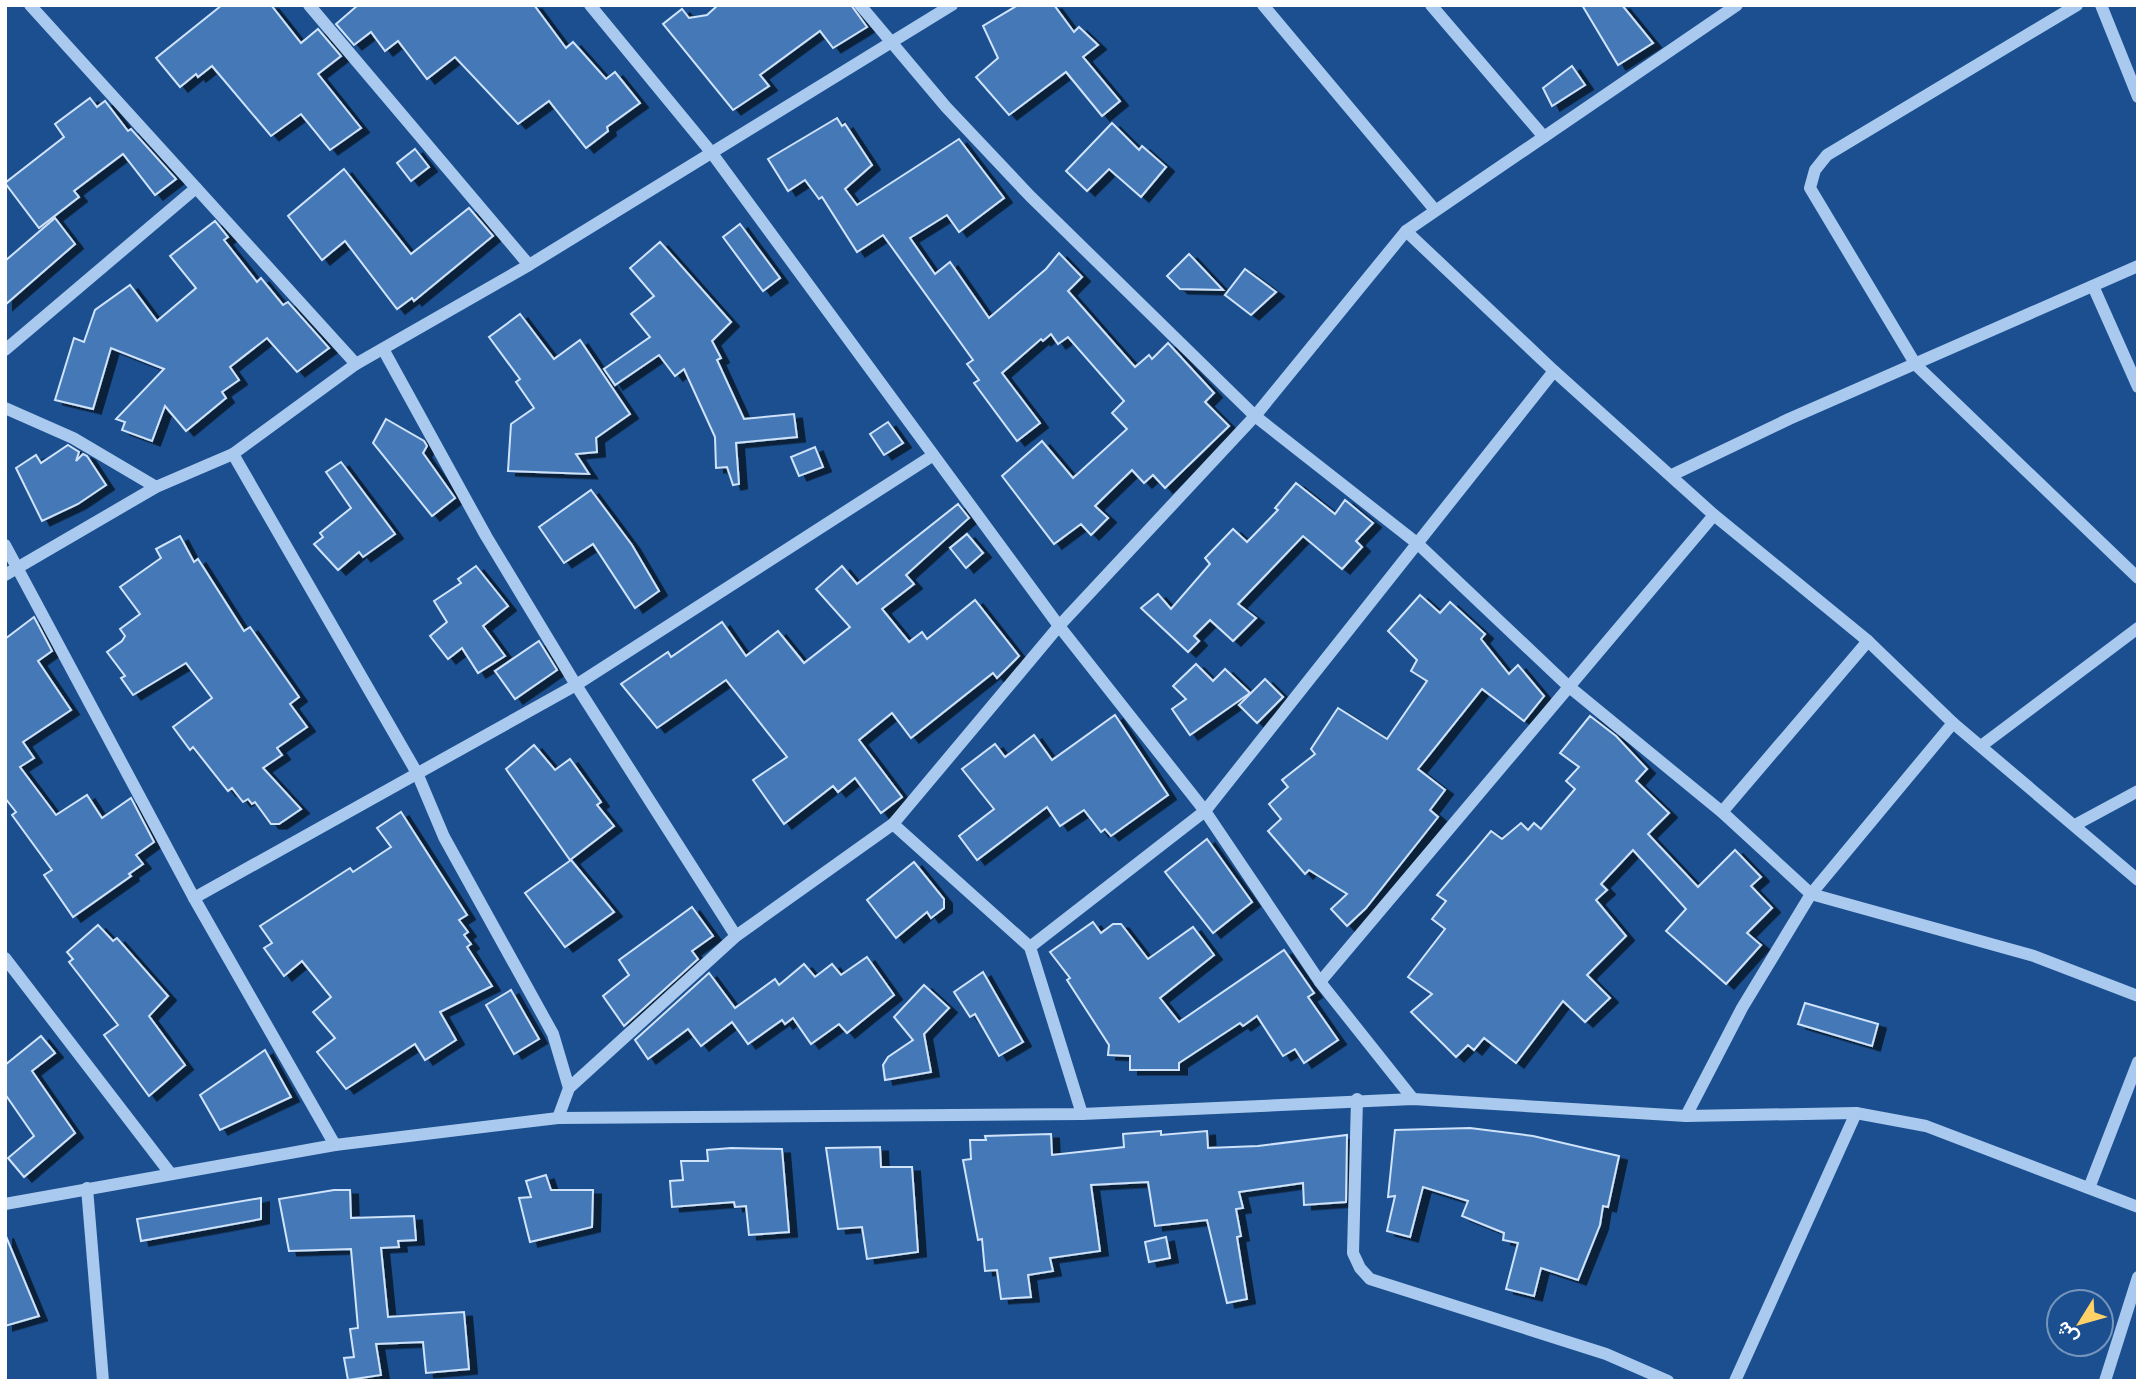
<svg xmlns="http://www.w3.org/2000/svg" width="2143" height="1386" viewBox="0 0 2143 1386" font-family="Cabin,Vazirmatn,sans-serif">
<defs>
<filter id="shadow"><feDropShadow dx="8" dy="4.5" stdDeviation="0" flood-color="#0009"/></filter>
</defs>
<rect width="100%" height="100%" fill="#1b4f8f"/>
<g fill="#4478b7" stroke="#cfe3fa" stroke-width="2" filter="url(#shadow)">
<path d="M222,5H271L301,43L318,29L341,56L318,74L361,128L330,150L301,114L271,136L212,66L198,77L196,74L180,87L156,58Z"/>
<path d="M358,5H534L566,48L573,42L606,79L615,72L640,103L607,127L608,131L586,148L549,101L518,124L455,57L427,79L398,41L385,51L371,32L354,45L336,24Z"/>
<path d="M718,5H851L867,27L833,48L820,31L760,75L769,86L733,110L663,24L682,9L689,18L707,15Z"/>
<path d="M1018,5H1054L1074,32L1079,27L1098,45L1083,57L1120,101L1102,116L1066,72L1009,115L976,77L998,58L983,26Z"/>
<path d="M1582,5H1622L1653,43L1618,65Z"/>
<path d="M1572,66L1585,85L1552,106L1543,88Z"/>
<path d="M90,98L97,107L105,101L128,131L131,129L176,179L155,195L123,154L74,191L79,197L39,228L5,183L64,137L55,124Z"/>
<path d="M837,118L842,126L845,124L872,165L845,189L857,205L959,139L1004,198L959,232L947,215L910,238L935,274L950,262L989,318L1046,269L1059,253L1082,277L1068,291L1135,367L1149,355L1152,359L1168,343L1214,393L1205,402L1229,426L1165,488L1153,475L1144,483L1132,470L1095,506L1108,518L1091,535L1081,524L1054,544L1002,476L1042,441L1073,478L1127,429L1112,413L1124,401L1068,337L1058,344L1051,334L1043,341L1041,339L1002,373L1040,423L1017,441L974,383L979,380L967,364L973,360L883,235L857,252L822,197L819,199L805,180L788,191L768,159Z"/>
<path d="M1112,123L1139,150L1142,146L1166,167L1141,197L1109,169L1087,191L1066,171Z"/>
<path d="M415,149L429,167L411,181L397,163Z"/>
<path d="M344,169L411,254L469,208L493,236L414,301L412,298L397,309L345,241L322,260L288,216Z"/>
<path d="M55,218L75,244L5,305V261Z"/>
<path d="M215,221L228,237L224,240L257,282L261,278L283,305L288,302L329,348L297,372L267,338L230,367L239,380L222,392L226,398L186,431L165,406L152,441L122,430L125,422L116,419L164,369L111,348L93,409L55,400L74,338L84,342L95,310L130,285L157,321L196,288L170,256Z"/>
<path d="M740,224L780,278L763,291L723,237Z"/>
<path d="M660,242L731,322L712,341L721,358L717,360L744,419L794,414L797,437L736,443L739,484L733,485L727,467L716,468L715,437L684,369L675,376L659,355L615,385L604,369L650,337L631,314L654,296L630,268Z"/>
<path d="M1189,254L1223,290L1180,289L1167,276Z"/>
<path d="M1245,269L1276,292L1251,315L1225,295Z"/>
<path d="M520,314L554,359L580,340L630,414L596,438L597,452L576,454L589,474L508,471L511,424L534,408L516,382L520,379L489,337Z"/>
<path d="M386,419L424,441L427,446L423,453L455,498L432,516L373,443Z"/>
<path d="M888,422L903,443L884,455L870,434Z"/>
<path d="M68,445L79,452L76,461L83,454L87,456L106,485L78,504L42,521L16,468L36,455L41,463Z"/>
<path d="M815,447L823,467L799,476L791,457Z"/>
<path d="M341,462L395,534L363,557L359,552L338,570L314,544L323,537L320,533L351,508L326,472Z"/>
<path d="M1296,483L1335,514L1345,500L1373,523L1356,541L1362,547L1342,569L1303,536L1238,604L1256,618L1233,641L1210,620L1194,636L1199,641L1188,652L1141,608L1158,594L1171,609L1210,564L1205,558L1233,529L1247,542L1278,510L1275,508Z"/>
<path d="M591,490L632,545L659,591L635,608L593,544L564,563L539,527Z"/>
<path d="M958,504L969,518L906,575L914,584L882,609L909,642L922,632L927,639L975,600L1019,656L997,678L993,673L911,738L892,713L859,740L902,797L881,813L855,778L838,792L833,786L784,824L753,780L787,757L726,680L657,728L621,684L668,652L671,657L722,622L746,656L778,631L804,663L850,627L816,589L842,566L857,584Z"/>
<path d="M967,534L983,553L966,568L950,548Z"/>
<path d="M180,536L194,562L198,559L244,631L250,627L299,697L290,704L307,727L277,748L282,755L263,768L301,809L279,824H271L255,802L252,804L248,799L243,802L232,788L228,791L193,747L190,750L173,727L212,698L186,663L133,695L121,678L125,676L107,652L122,641L125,636L120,629L140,614L120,587L161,558L156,549Z"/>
<path d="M476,566L508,606L483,626L505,656L478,673L462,648L448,659L430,636L447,622L434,601L461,583L458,579Z"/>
<path d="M1420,595L1440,613L1450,602L1485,634L1481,639L1509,674L1518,665L1544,696L1524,721L1482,689L1418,769L1445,790L1430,810L1438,817L1366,908L1347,926L1331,909L1347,894L1309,870L1305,874L1268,831L1281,819L1269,804L1288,787L1282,780L1315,754L1311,749L1338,708L1387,739L1427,681L1411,671L1417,660L1388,631Z"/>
<path d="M34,617L52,651L38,661L71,710L23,742L34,758L20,767L56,815L87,795L102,818L131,798L154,842L136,855L143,864L129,874L131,876L73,917L44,875L52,870L12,815L16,812L5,798V639Z"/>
<path d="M539,641L557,670L515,699L495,671Z"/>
<path d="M1196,664L1213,681L1225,669L1250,693L1190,735L1172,709L1186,699L1173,686Z"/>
<path d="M1265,679L1283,697L1257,723L1239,705Z"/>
<path d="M1115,715L1168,795L1111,836L1105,829L1101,832L1084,810L1060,826L1047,807L977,860L959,836L994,809L962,769L995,744L1005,757L1034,735L1052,760Z"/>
<path d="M1590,716L1616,736L1647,769L1636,781L1669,813L1648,834L1698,887L1735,850L1761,877L1751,886L1772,908L1747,933L1761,945L1726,984L1666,931L1686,909L1633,850L1601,884L1607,890L1596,900L1626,936L1587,975L1610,998L1585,1022L1563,1001L1516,1063L1484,1038L1474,1050L1468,1045L1456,1057L1411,1012L1432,994L1408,977L1445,929L1432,919L1446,901L1437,895L1491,831L1502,839L1521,823L1528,830L1534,823L1541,829L1575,789L1566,781L1579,767L1560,753Z"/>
<path d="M534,745L555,770L570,759L601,802L597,805L614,826L570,860L506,769Z"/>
<path d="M401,812L467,915L459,920L468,932L464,935L471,944L467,947L492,986L440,1012L456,1040L425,1060L415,1044L346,1089L317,1052L335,1038L313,1012L331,997L302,961L284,976L264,948L272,943L260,926L350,868L353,872L391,847L377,828Z"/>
<path d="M1207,839L1252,902L1213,933L1165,872Z"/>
<path d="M571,860L614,912L565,947L525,893Z"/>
<path d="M914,862L944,899V908L931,918L927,912L896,938L867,900Z"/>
<path d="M692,907L713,936L692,951L698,959L624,1026L603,996L629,975L619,960Z"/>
<path d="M1093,922L1101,933L1113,924H1121L1148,959L1193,927L1214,955L1160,998L1179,1022L1284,950L1314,993L1308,997L1338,1040L1304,1063L1295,1049L1283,1056L1257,1016L1243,1026L1240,1023L1179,1063V1070H1130V1056L1108,1055L1109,1045L1067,980L1070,978L1050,952Z"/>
<path d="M98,925L113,941L117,938L168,996L149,1016L185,1065L149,1096L104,1035L118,1025L69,962L73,959L67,952Z"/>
<path d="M867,957L894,995L847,1033L839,1024L811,1044L793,1018L785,1024L782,1020L748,1044L732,1022L701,1046L688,1029L648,1059L635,1040L709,973L735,1008L775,979L779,985L804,964L815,977L832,964L841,975Z"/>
<path d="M983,972L1023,1042L999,1056L975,1014L970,1017L954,992Z"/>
<path d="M924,985L949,1008L924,1034L931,1072L885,1080L883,1065L888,1057L913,1040L894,1017Z"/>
<path d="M511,990L539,1039L514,1054L486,1005Z"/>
<path d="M1805,1003L1878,1024L1872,1046L1798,1024Z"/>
<path d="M41,1036L55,1053L32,1071L75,1133L24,1177L8,1158L34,1136L5,1094V1065Z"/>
<path d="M265,1050L291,1097L220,1130L200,1095Z"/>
<path d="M1470,1128L1533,1136L1619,1156L1608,1207L1603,1206L1600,1225L1578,1280L1541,1268L1534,1296L1506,1289L1518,1243L1503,1240L1504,1233L1462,1216L1468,1201L1423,1187L1410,1237L1387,1231L1395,1196L1388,1197L1395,1130Z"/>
<path d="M1161,1131V1135L1207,1131L1208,1148L1258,1146L1347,1135L1346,1202L1304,1205L1303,1183L1239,1192L1243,1208L1236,1209L1241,1236L1237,1237L1247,1299L1227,1303L1207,1220L1155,1226L1148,1182L1091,1185L1100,1251L1050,1258L1053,1271L1028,1275L1031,1297L1001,1299L997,1270L985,1271L982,1239L978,1240L963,1160L971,1159L970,1140H986L985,1136L1051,1134L1052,1155L1124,1147L1123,1134Z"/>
<path d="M880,1147L881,1167H912L918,1252L867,1259L862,1227L838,1229L826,1148Z"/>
<path d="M731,1148L782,1149L789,1232L749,1235L746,1206L735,1207L734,1202L672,1207L670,1181L683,1180L681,1161H708L707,1150Z"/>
<path d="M546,1175L551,1190H593L592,1227L530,1242L519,1198L531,1197L526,1181Z"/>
<path d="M334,1190H350L351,1218L414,1216L416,1240L398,1241L399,1247L381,1248L388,1317L464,1312L469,1369L426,1373L423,1342L376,1344L381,1375L348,1380L344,1358L354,1357L350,1329L358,1328L351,1249L289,1251L279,1199Z"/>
<path d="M261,1198V1219L141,1241L137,1219Z"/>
<path d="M5,1234L39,1316L5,1326Z"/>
<path d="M1166,1237L1170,1258L1149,1262L1145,1242Z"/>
</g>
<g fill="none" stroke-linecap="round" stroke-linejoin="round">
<g stroke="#a9c9ee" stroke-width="12">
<path d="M30,5L356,364"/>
<path d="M309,5L529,265"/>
<path d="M590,5L711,152L1059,626L1205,811L1320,982L1413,1099"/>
<path d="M860,5L946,107L1030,196L1255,416L1418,544L1567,685L1722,812L1811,894L2034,956L2138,996"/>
<path d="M1263,5L1435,210"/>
<path d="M1431,5L1544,137"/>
<path d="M2077,5L1827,155L1815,170L1810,188L1916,365L2138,578"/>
<path d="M2101,5L2138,97"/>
<path d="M1406,231L1554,371L1714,515L1868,641L1953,723L2138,880"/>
<path d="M2093,286L2138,387"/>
<path d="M383,349L486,536L576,685L736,936"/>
<path d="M5,350L196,188"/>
<path d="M5,408L73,438L156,487"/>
<path d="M233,454L417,773L444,837L553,1034L569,1088L558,1118"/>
<path d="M1672,475L1789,419L2138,266"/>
<path d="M5,545L194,898L335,1145"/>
<path d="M5,575L156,487L233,454L356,364L529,265L952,5"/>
<path d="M1981,746L2138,628"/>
<path d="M1722,812L1868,641"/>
<path d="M893,824L1030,947L1082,1114"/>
<path d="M2075,825L2138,791"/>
<path d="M194,898L576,685L932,456"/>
<path d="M1030,947L1205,811L1554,371"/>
<path d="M5,958L170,1173"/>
<path d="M1320,982L1714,515"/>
<path d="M569,1088L736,936L893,824L1059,626L1255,416L1406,231L1737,5"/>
<path d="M1357,1099L1353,1253L1360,1268L1370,1279L1606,1354L1668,1381"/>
<path d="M1686,1116L1742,1008L1811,894L1953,723"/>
<path d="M87,1188L103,1381"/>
<path d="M2089,1188L2138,1062"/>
<path d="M5,1204L335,1145L558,1118L1082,1114L1413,1099L1686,1116L1856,1113L1926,1126L2138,1207"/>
<path d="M1735,1381L1856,1113"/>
<path d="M2105,1381L2138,1277"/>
</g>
</g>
<rect width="2143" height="1386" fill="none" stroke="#ffffff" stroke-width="14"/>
<g transform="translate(2080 1323) rotate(233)"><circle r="33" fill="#1b4f8f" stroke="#7695bc" stroke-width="2"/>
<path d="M0-5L12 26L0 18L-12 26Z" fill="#ffd166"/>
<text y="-10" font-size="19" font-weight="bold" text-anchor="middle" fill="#ffffff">ش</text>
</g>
</svg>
